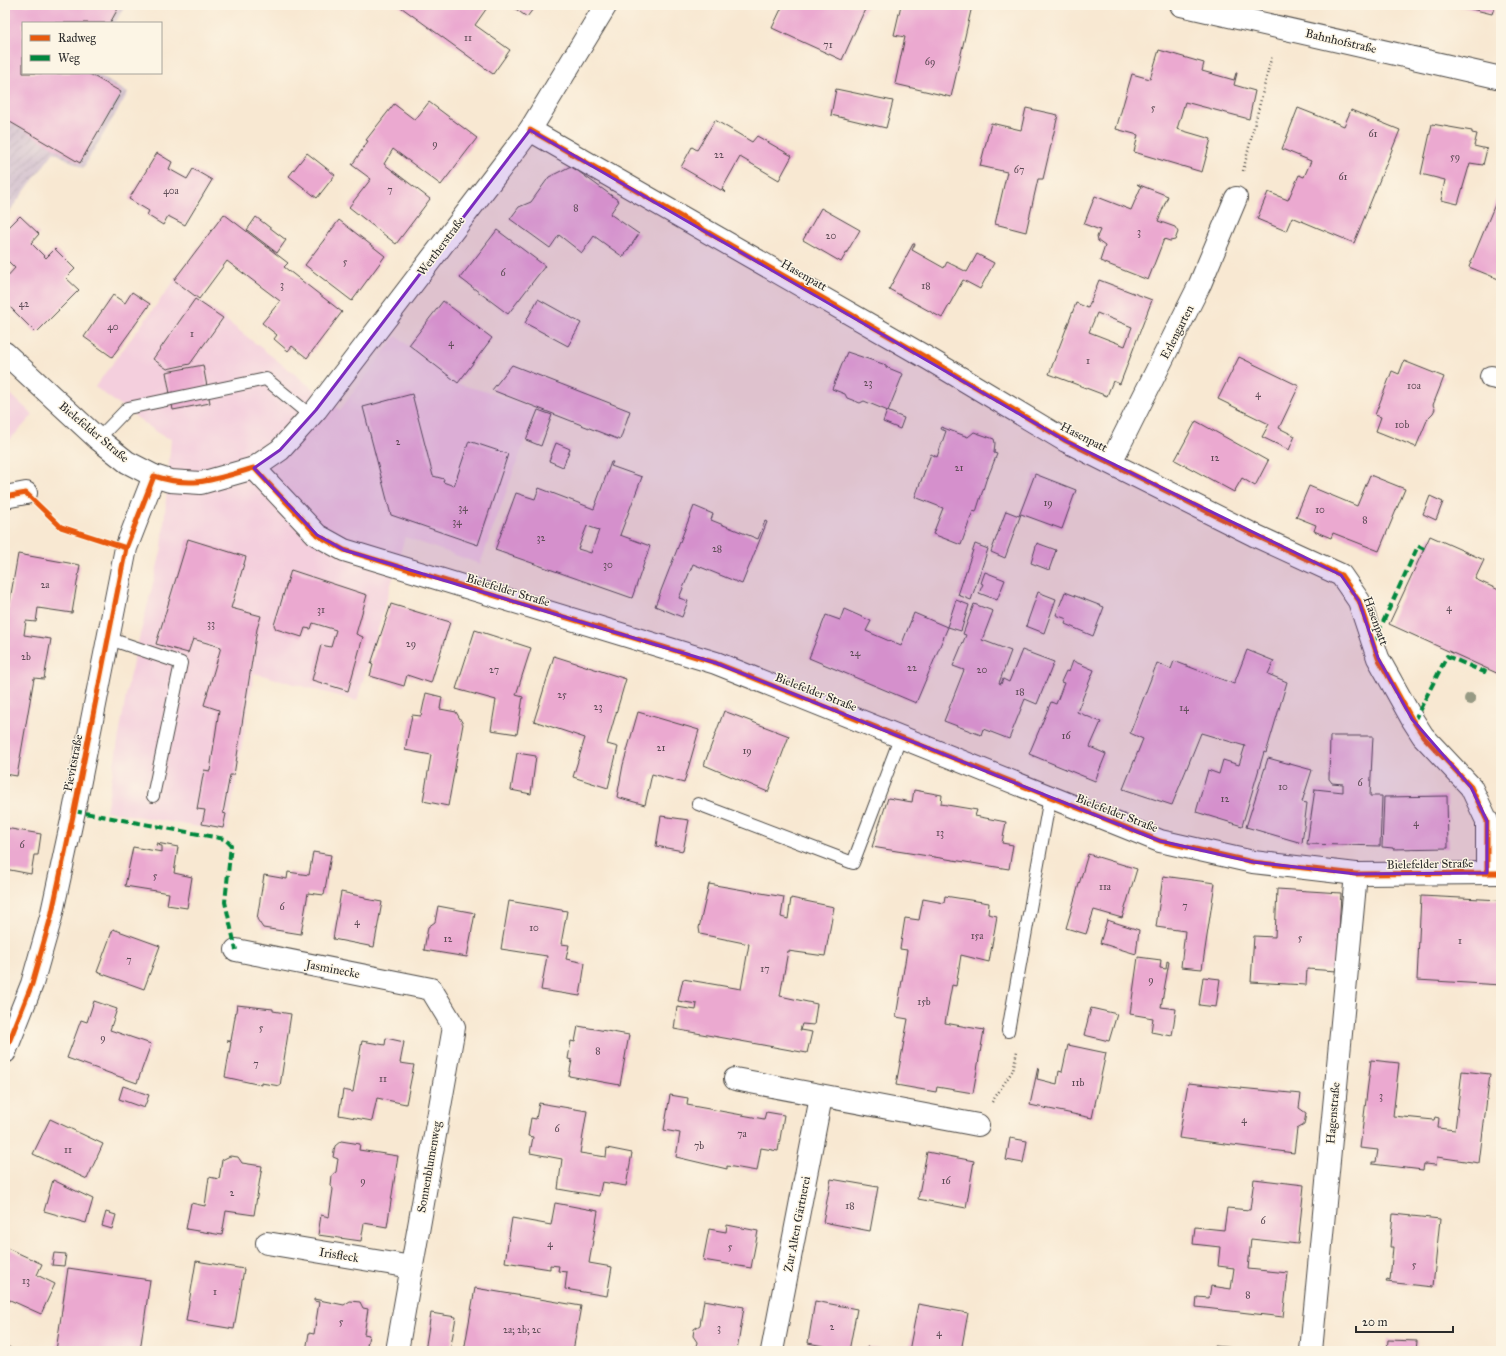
<svg xmlns="http://www.w3.org/2000/svg" width="1506" height="1356" viewBox="0 0 1506 1356" font-family="'IM FELL Great Primer',serif">
<defs>
<pattern id="industrial-furrows" width="10" height="10" patternUnits="userSpaceOnUse"><rect width="10" height="10" fill="#d0bdcd"/><path d="M-1 1l2-2M0 10L10 0M9 11l2-2" fill="none" stroke="#a99aa7"/></pattern>
</defs>
<rect width="100%" height="100%" fill="#fcf5e5"/>
<filter id="ink" filterUnits="userSpaceOnUse"><feTurbulence type="fractalNoise" baseFrequency=".025" numOctaves="2"/><feDisplacementMap in="SourceGraphic" scale="8" xChannelSelector="R" yChannelSelector="G"/><feConvolveMatrix kernelMatrix="1 2 1 2 8 2 1 2 1" color-interpolation-filters="sRGB"/></filter>
<filter id="wash" filterUnits="userSpaceOnUse"><feTurbulence type="fractalNoise" baseFrequency=".012" numOctaves="4" result="noise"/><feDisplacementMap in="SourceGraphic" scale="16" xChannelSelector="R" yChannelSelector="G"/><feGaussianBlur stdDeviation="0.9" result="paint"/><feColorMatrix in="noise" values="0 0 0 0 0 0 0 0 0 0 0 0 0 0 0 0 0 1.4 0 .05"/><feComposite in="paint" operator="in"/></filter>
<g filter="url(#wash)">
<rect width="100%" height="100%" fill="#f8e8d2"/>
<g fill="#f4cfdd">
<path d="M175,280L340,410L396,336L458,384L491,393L536,410L480,564L405,537L357,701L254,673L227,832L106,811L129,678L162,548L171,439L161,435L95,387Z"/>
<path d="M5,389L33,415L5,445Z"/>
</g>
<path fill="url(#industrial-furrows)" d="M5,5H125L115,23H23V73H95L128,93L83,168L54,152L5,217Z"/>
<g id="blocks">
<g fill="#eba9d0" fill-rule="evenodd">
<path d="M5,5H120L110,23H23V73H88L121,92L80,163L5,119Z"/>
<path d="M398,5H489L475,25L510,50L493,74Z"/>
<path d="M510,5H536L527,17Z"/>
<path d="M783,5H867L842,60L772,28Z"/>
<path d="M901,5L972,6L951,97L895,84L905,37L894,35Z"/>
<path d="M1455,5H1495L1492,14Z"/>
<path d="M1159,50L1204,63L1202,71L1234,80L1236,73H1237L1234,85L1255,91L1249,119L1185,102L1177,129L1211,139L1202,172L1134,152L1138,135L1116,129L1132,74L1150,79Z"/>
<path d="M836,89L893,101L886,128L831,115Z"/>
<path d="M429,102L477,138L441,185L393,149L384,164L430,199L396,244L349,207L371,179L352,165L368,141L366,140L394,104L415,120Z"/>
<path d="M1026,108L1058,115L1043,179H1038L1026,232L995,224L1007,172L980,166L991,123L1021,130Z"/>
<path d="M1298,108L1344,126L1351,110L1400,130L1354,243L1292,217L1286,231L1257,219L1268,192L1288,200L1299,175L1304,177L1311,161L1282,149Z"/>
<path d="M715,120L752,142L757,136L792,156L779,180L740,157L722,189L726,193L681,167L692,147L697,150Z"/>
<path d="M1432,124L1472,131V133L1477,134L1474,146L1487,149L1483,165L1470,163L1458,204L1441,200L1445,180L1421,174Z"/>
<path d="M157,153L172,162L169,169L187,179L193,169L212,180L185,225L168,216L163,225L147,215L149,211L129,199Z"/>
<path d="M307,153L335,175L317,198L289,176Z"/>
<path d="M571,166L619,201L610,214L639,234L623,257L594,236L582,253L559,235L550,248L510,219L519,207L531,202L549,177Z"/>
<path d="M1137,184L1168,196L1158,221L1175,227L1178,232L1175,240L1170,241L1164,239L1148,280L1100,261L1105,246L1098,241L1097,237L1100,230L1084,224L1095,196L1131,210L1141,187Z"/>
<path d="M1501,190V280L1469,267Z"/>
<path d="M821,208L860,230L841,262L803,240Z"/>
<path d="M224,214L288,263L284,267L342,312L307,358L292,346L288,351L274,339L277,335L262,323L280,301L227,261L199,299L174,280Z"/>
<path d="M20,216L39,234L31,243L46,258L55,249L75,269L66,278L79,290L36,333L5,302V279L15,268L5,258V231Z"/>
<path d="M256,217L286,240L277,253L247,230Z"/>
<path d="M339,220L385,256L352,301L305,265Z"/>
<path d="M497,230L545,266L508,314L460,278Z"/>
<path d="M913,244H915L912,250L944,268L947,262L967,272L977,254L994,263L980,289L963,280L942,318L889,289Z"/>
<path d="M1099,280L1152,300L1120,384L1113,381L1107,396L1049,374L1076,303L1088,308ZM1097,313L1132,327L1125,346L1089,332Z"/>
<path d="M132,292L150,304L112,357L84,337L113,295L125,303Z"/>
<path d="M195,299L223,318L190,364L167,369L153,359Z"/>
<path d="M538,299L581,323L568,346L525,323Z"/>
<path d="M443,301L492,338L458,383L409,345Z"/>
<path d="M847,352L886,365V367L903,374L888,411L864,401L860,403L847,398L845,394L832,389Z"/>
<path d="M1239,357L1299,386L1279,428L1295,436L1289,450L1262,437L1269,424L1218,399Z"/>
<path d="M1404,361L1444,377L1433,405L1435,409L1433,413L1428,418L1416,447L1376,431L1381,417L1375,415L1392,371L1399,374Z"/>
<path d="M203,365L210,403L173,410L166,372Z"/>
<path d="M512,365L630,411L620,440L492,390Z"/>
<path d="M412,394L433,476L444,479L443,482L454,486L469,441L508,454L478,545L391,515L363,407Z"/>
<path d="M538,410L552,415L541,446L526,440Z"/>
<path d="M887,411L904,418L900,429L883,422Z"/>
<path d="M1196,421L1268,461L1255,486L1242,478L1234,492L1175,460Z"/>
<path d="M941,427L968,437L974,432L994,439L995,443L994,453L997,454L988,477H987L976,512L973,511L961,545L933,534L943,508L915,497L931,454L937,457L946,431L940,429Z"/>
<path d="M556,443L570,449L563,467L549,461Z"/>
<path d="M611,462H613L611,466L642,477L620,535L650,546L632,598L495,550L516,493L535,499L539,488L594,509ZM587,526L599,530L591,553L578,549Z"/>
<path d="M1035,474L1076,490L1062,529L1021,514L1005,558L991,552L1006,511L1019,516Z"/>
<path d="M1370,475L1405,489L1379,551L1333,533L1331,538L1314,531L1316,525L1296,517L1309,486L1357,506Z"/>
<path d="M1430,496L1443,502L1436,520L1423,514Z"/>
<path d="M694,506L713,514L711,520L758,539L765,521L767,522L742,584L693,564L679,598L688,601L682,617L655,606Z"/>
<path d="M1430,536L1484,560L1475,579L1501,591V675L1389,624Z"/>
<path d="M188,539L246,557L231,608L261,616L257,629L234,775H230L223,813L226,814L223,828L202,824L205,810L197,809L204,770L210,771L219,710L204,705L221,647L193,639L188,653L156,644Z"/>
<path d="M1037,543L1056,550L1049,570L1031,563Z"/>
<path d="M975,544L988,549L971,600L958,595Z"/>
<path d="M18,554L80,565L72,613L38,608L36,622L26,621L24,635L51,639L44,679L34,678L17,776L5,774V617H7Z"/>
<path d="M291,570L367,595L356,634L363,637L348,691L312,680L321,645L331,647L336,630L313,623L311,629L305,628L302,637L276,629L274,625Z"/>
<path d="M985,572L1005,580L997,600L979,593L983,584L981,583Z"/>
<path d="M1038,592L1056,599L1044,633L1026,626Z"/>
<path d="M1065,592L1104,607L1093,636L1065,624L1067,619L1056,615Z"/>
<path d="M956,600L969,605L961,631L948,627L916,703L809,658L826,615L840,620L844,609L871,621L866,631L901,646L914,613L947,627Z"/>
<path d="M391,604L450,622L431,683L407,675L404,686L370,676L373,665L371,664Z"/>
<path d="M974,604L993,611L982,640L1011,651L999,683L1001,684L1003,679L1009,682L1022,650L1054,662L1037,704L1025,699L1009,739L983,729L981,735L944,721L964,670L953,666L966,635L963,634Z"/>
<path d="M475,630L531,648L516,695L523,697L517,734L491,730L496,700L456,689Z"/>
<path d="M1247,650L1274,661L1268,674L1287,682L1266,753L1264,752L1242,826L1196,812L1208,770L1219,774L1223,760L1239,765L1245,746L1201,733L1172,805L1123,789L1143,739L1130,733L1157,663L1171,669L1174,661L1234,684Z"/>
<path d="M554,656L626,679L607,744L618,747L608,788L573,777L585,738L534,721Z"/>
<path d="M1073,661L1094,670L1077,712L1101,722L1090,747L1106,754L1095,781L1029,754L1051,702L1056,704L1064,683L1061,682L1066,671L1069,672Z"/>
<path d="M426,693L442,697L440,709L456,712L463,724L448,806L423,801L431,755L405,750L412,715L421,716Z"/>
<path d="M724,711L789,736L768,792L704,765Z"/>
<path d="M638,712L699,730L684,783L652,774L645,805L617,797L623,765Z"/>
<path d="M1330,736H1373L1370,796H1382L1380,846L1307,844L1315,789L1343,792V784L1332,783L1329,779Z"/>
<path d="M517,753L536,756L531,794L511,790Z"/>
<path d="M1268,758L1312,770L1302,802L1307,803L1302,843L1246,827Z"/>
<path d="M914,790L942,795L941,804L977,810L975,816L1006,822L1002,843L1013,845L1009,869L872,847L888,798L912,802Z"/>
<path d="M1447,796L1448,848L1393,849V848L1382,847L1384,797Z"/>
<path d="M661,816L689,820L683,851L656,846Z"/>
<path d="M5,828L41,834L38,855H34L31,874L5,869Z"/>
<path d="M157,843L178,847L174,873L192,877L187,908L167,905L169,893L125,886L133,847L162,852V846L156,845Z"/>
<path d="M313,852L331,855L324,895L308,893L301,934L263,928L257,919L264,875L287,879L288,872L309,875Z"/>
<path d="M1088,854L1137,869L1122,918L1094,910L1086,934L1066,928Z"/>
<path d="M1163,876L1215,883L1202,969L1181,967L1185,931L1156,927Z"/>
<path d="M709,884L784,897L781,917L788,919L791,898L834,907L825,956L788,951L780,996L817,1004L814,1025L802,1024L800,1030L812,1032L807,1053L674,1029L677,1007L696,1010L697,1004L678,1001L683,979L741,989L749,944L700,934L699,928Z"/>
<path d="M1277,889L1341,893L1337,971L1307,969L1306,985L1251,982L1254,936L1275,937Z"/>
<path d="M341,892L365,897V899L382,902L374,947L333,939Z"/>
<path d="M945,896L989,903L988,914L997,916L989,962L961,955L956,986L952,985L945,1023L984,1030L973,1093L937,1087L936,1092L896,1085L908,1019L896,1017L907,950L900,949L905,918L919,920L923,899L944,903Z"/>
<path d="M1421,896L1501,900V985L1417,980Z"/>
<path d="M509,901L567,911L561,944L569,945L566,959L585,963L580,996L541,990L547,956L501,949Z"/>
<path d="M438,906L475,913L467,957L424,950L428,927L435,922Z"/>
<path d="M1107,920L1139,930L1136,954L1100,943Z"/>
<path d="M113,929L160,946L144,989L97,972Z"/>
<path d="M1138,957L1161,960L1160,968L1166,969L1167,961L1169,962L1161,1007L1176,1009L1172,1036L1151,1032L1153,1018L1130,1014Z"/>
<path d="M1203,977L1220,979L1216,1007L1199,1005Z"/>
<path d="M94,1001L117,1009L110,1030L151,1044L137,1083L67,1058L81,1020L87,1022Z"/>
<path d="M237,1005L273,1009V1011L291,1014L280,1086L261,1083V1085L225,1077L231,1042L227,1041H231Z"/>
<path d="M1091,1008L1117,1014L1109,1041L1084,1035Z"/>
<path d="M578,1026L629,1035L620,1085L569,1076L572,1060L568,1059L571,1041L575,1042Z"/>
<path d="M386,1038L404,1042L400,1063L414,1065L406,1104L377,1098L372,1121L339,1115L343,1090L353,1092L362,1041L385,1045Z"/>
<path d="M1068,1045L1106,1053L1092,1118L1030,1105L1038,1067H1039L1037,1079L1057,1084L1059,1071L1062,1072Z"/>
<path d="M1371,1060L1399,1063L1393,1116L1434,1120L1435,1117L1439,1118L1438,1128L1455,1130L1462,1071L1490,1074L1479,1163L1437,1157L1436,1165L1424,1164L1423,1170L1372,1164V1162H1376L1378,1150L1360,1148Z"/>
<path d="M1188,1083L1301,1094L1299,1108L1306,1113L1304,1125L1297,1129L1294,1153L1179,1138Z"/>
<path d="M123,1086L149,1095L144,1108L119,1099Z"/>
<path d="M670,1095L688,1098L687,1105L764,1119L766,1112L784,1115L778,1151L761,1148L757,1171L727,1166V1169L676,1157L680,1133L664,1130Z"/>
<path d="M539,1103L587,1111L580,1153L606,1157L607,1148L632,1153L626,1186L602,1182L599,1196L558,1189L562,1159L530,1153L533,1137L528,1136L531,1118L536,1119Z"/>
<path d="M50,1119L103,1144L87,1179L33,1154Z"/>
<path d="M1010,1138L1027,1141L1023,1163L1006,1160Z"/>
<path d="M341,1141L360,1144L359,1150L398,1156L387,1227L364,1223L361,1241L318,1235L321,1215L329,1217L333,1189L331,1186L332,1175L336,1172L338,1159L333,1157L335,1146Z"/>
<path d="M927,1152L974,1161L966,1208L918,1199Z"/>
<path d="M230,1156L238,1157L242,1163L262,1166L254,1215L226,1211L222,1235L186,1229L191,1203L205,1206L209,1177L219,1179L222,1160Z"/>
<path d="M831,1179L878,1187L870,1231L823,1222Z"/>
<path d="M1254,1179L1304,1185L1298,1244L1251,1239L1248,1269L1288,1273L1283,1317L1196,1307L1197,1297L1209,1298L1211,1286L1231,1289L1234,1268L1218,1266L1220,1247L1193,1244L1195,1227L1224,1230L1227,1208L1250,1210Z"/>
<path d="M53,1180L93,1199L86,1223L44,1211Z"/>
<path d="M555,1203L598,1211L589,1263L612,1267L607,1296L565,1289L567,1272L558,1271L559,1266L550,1265V1269L505,1262L512,1218L551,1225Z"/>
<path d="M106,1212L116,1215L112,1229L102,1226Z"/>
<path d="M1393,1214L1440,1219L1433,1287L1386,1282L1387,1280L1390,1281L1393,1247H1390Z"/>
<path d="M727,1225L758,1231L751,1268L703,1260L709,1229L726,1232Z"/>
<path d="M5,1247L42,1264L37,1275L55,1284L41,1314L10,1300L5,1307Z"/>
<path d="M54,1253L66,1254L64,1266L52,1265Z"/>
<path d="M196,1261L244,1269L234,1329L186,1321Z"/>
<path d="M68,1268L150,1280L140,1351H56Z"/>
<path d="M475,1288L581,1306L573,1351H464Z"/>
<path d="M314,1299L344,1305L350,1301L360,1302L363,1308L368,1309L364,1334L369,1335L366,1351H306L309,1333L314,1334L319,1302L314,1301Z"/>
<path d="M704,1300L744,1307L737,1351H712L696,1348L697,1342L693,1336L694,1329L700,1325Z"/>
<path d="M815,1301L857,1309L849,1351L808,1343Z"/>
<path d="M918,1304L968,1313L961,1351H909Z"/>
<path d="M431,1313L456,1317L450,1351H425Z"/>
<path d="M1388,1340L1417,1341L1416,1351H1387Z"/>
<path d="M5,1345L16,1351H5Z"/>
<path d="M1215,1346L1257,1350V1351H1214Z"/>
<path d="M867,1347L886,1350V1351H867Z"/>
</g>
</g>
</g>
<g filter="url(#ink)">
<use href="#blocks" fill-opacity="0" stroke="#4a4744" stroke-width="1"/>
<g fill="none" stroke-linecap="round" stroke-linejoin="round">
<defs>
<g id="service">
<path d="M98,439L128,408L266,379L311,416"/>
<path d="M107,638L181,663L153,796"/>
<path d="M698,804L853,863L901,736"/>
<path d="M1008,1031L1050,797"/>
</g>
<g id="minor">
<path d="M530,130L929,359L1066,441L1254,535L1341,575L1359,601L1378,658L1412,719L1423,736L1471,787L1487,821V873"/>
<path d="M1491,377L1501,379"/>
<path d="M1111,462L1200,284L1236,198"/>
<path d="M254,468L317,535L344,550L716,663L1160,841L1253,862L1356,874L1501,873"/>
<path d="M5,497L26,493"/>
<path d="M236,950L431,989L454,1027L397,1351"/>
<path d="M5,1052L32,984L51,917L74,811L126,548L154,476"/>
<path d="M735,1079L978,1125"/>
<path d="M267,1243L412,1267"/>
<path d="M772,1351L821,1097"/>
<path d="M1311,1351L1356,874"/>
</g>
<path id="tertiary" d="M1181,5L1501,78"/>
<path id="secondary" d="M5,353L98,439L127,462L154,476L170,481L201,483L254,468L280,450L316,410L530,130L606,5"/>
</defs>
<use href="#service" stroke="#4a4744" stroke-width="14"/>
<use href="#minor" stroke="#4a4744" stroke-width="24"/>
<use href="#tertiary" stroke="#4a4744" stroke-width="24"/>
<use href="#secondary" stroke="#4a4744" stroke-width="24"/>
<g stroke="#4a4744" stroke-width="2.5" stroke-dasharray="1 3" stroke-linecap="butt">
<path d="M1243,171L1272,55"/>
<path d="M45,512L61,527L100,540"/>
<path d="M992,1102L1013,1070L1017,1051"/>
</g>
<use href="#service" stroke="#fff" stroke-width="12"/>
<use href="#minor" stroke="#fff" stroke-width="22"/>
<use href="#tertiary" stroke="#fff" stroke-width="22"/>
<use href="#secondary" stroke="#fff" stroke-width="22"/>
<g stroke="#00873e" stroke-width="4" stroke-dasharray="8 4" stroke-linecap="butt">
<path d="M1373,644L1418,546L1424,549"/>
<path d="M1414,721L1447,656L1484,672L1486,668"/>
<path d="M74,811L225,839L231,845L225,902L236,950"/>
</g>
<defs>
<g id="cycleway">
<path d="M530,130L929,359L1066,441L1254,535L1341,575L1359,601L1378,658L1412,719L1423,736L1471,787L1487,821V873"/>
<path d="M5,497L26,493L61,527L126,548"/>
<path d="M5,1052L32,984L51,917L74,811L126,548L154,476C194,489 215,479 254,468L317,535L344,550L716,663L1160,841L1253,862L1356,874L1501,873"/>
</g>
</defs>
<use href="#cycleway" stroke="#fcf5e5" stroke-width="8"/>
<use href="#cycleway" stroke="#e8590c" stroke-width="5"/>
</g>
<circle fill="#979a84" cx="1470" cy="699" r="6"/>
</g>
<path fill="#7b2cbf" fill-opacity="0.2" stroke="#7b2cbf" stroke-width="3" stroke-linejoin="round" d="M530,130L1066,441L1341,575L1359,601L1378,658L1412,719L1471,787L1487,821V873L1356,874L1253,862L1160,841L716,663L344,550L317,535L254,468L280,450L316,410Z"/>
<g text-anchor="middle" stroke-width="3" stroke-linejoin="round" paint-order="stroke">
<g font-size="10" fill="#5b4a54">
<text x="468" y="41">11</text>
<text x="828" y="48">71</text>
<text x="930" y="65">69</text>
<text x="1153" y="111">5</text>
<text x="1373" y="137">61</text>
<text x="435" y="147">9</text>
<text x="719" y="158">22</text>
<text x="1455" y="160">59</text>
<text x="1019" y="173">67</text>
<text x="1343" y="180">61</text>
<text x="390" y="193">7</text>
<text x="171" y="194">40a</text>
<text x="576" y="211">8</text>
<text x="1139" y="235">3</text>
<text x="831" y="239">20</text>
<text x="345" y="265">5</text>
<text x="503" y="276">6</text>
<text x="282" y="288">3</text>
<text x="926" y="289">18</text>
<text x="24" y="307">42</text>
<text x="113" y="330">40</text>
<text x="192" y="337">1</text>
<text x="451" y="346">4</text>
<text x="1088" y="364">1</text>
<text x="868" y="386">23</text>
<text x="1414" y="389">10a</text>
<text x="1258" y="397">4</text>
<text x="1402" y="428">10b</text>
<text x="398" y="445">2</text>
<text x="1215" y="461">12</text>
<text x="959" y="471">21</text>
<text x="1048" y="506">19</text>
<text x="463" y="511">34</text>
<text x="1320" y="513">10</text>
<text x="1365" y="523">8</text>
<text x="457" y="525">34</text>
<text x="541" y="541">32</text>
<text x="717" y="552">28</text>
<text x="608" y="568">30</text>
<text x="45" y="588">2a</text>
<text x="1449" y="611">4</text>
<text x="321" y="613">31</text>
<text x="211" y="627">33</text>
<text x="411" y="647">29</text>
<text x="855" y="656">24</text>
<text x="26" y="660">2b</text>
<text x="912" y="671">22</text>
<text x="494" y="673">27</text>
<text x="982" y="673">20</text>
<text x="1020" y="695">18</text>
<text x="562" y="698">25</text>
<text x="598" y="710">23</text>
<text x="1184" y="711">14</text>
<text x="1066" y="739">16</text>
<text x="661" y="751">21</text>
<text x="747" y="754">19</text>
<text x="1360" y="786">6</text>
<text x="1283" y="790">10</text>
<text x="1225" y="802">12</text>
<text x="1416" y="826">4</text>
<text x="940" y="836">13</text>
<text x="22" y="848">6</text>
<text x="155" y="879">5</text>
<text x="1105" y="890">11a</text>
<text x="1185" y="909">7</text>
<text x="282" y="910">6</text>
<text x="357" y="925">4</text>
<text x="534" y="931">10</text>
<text x="977" y="939">15a</text>
<text x="1300" y="941">5</text>
<text x="448" y="942">12</text>
<text x="1460" y="944">1</text>
<text x="129" y="963">7</text>
<text x="765" y="972">17</text>
<text x="1151" y="983">9</text>
<text x="924" y="1005">15b</text>
<text x="261" y="1031">5</text>
<text x="103" y="1041">9</text>
<text x="598" y="1054">8</text>
<text x="256" y="1067">7</text>
<text x="383" y="1082">11</text>
<text x="1078" y="1086">11b</text>
<text x="1381" y="1099">3</text>
<text x="1244" y="1123">4</text>
<text x="557" y="1132">6</text>
<text x="742" y="1137">7a</text>
<text x="699" y="1149">7b</text>
<text x="68" y="1153">11</text>
<text x="363" y="1184">9</text>
<text x="946" y="1184">16</text>
<text x="232" y="1196">2</text>
<text x="850" y="1209">18</text>
<text x="1263" y="1224">6</text>
<text x="550" y="1247">4</text>
<text x="730" y="1250">5</text>
<text x="1414" y="1268">5</text>
<text x="26" y="1284">13</text>
<text x="215" y="1295">1</text>
<text x="1248" y="1298">8</text>
<text x="341" y="1325">5</text>
<text x="832" y="1330">2</text>
<text x="719" y="1331">3</text>
<text x="522" y="1333">2a; 2b; 2c</text>
<text x="939" y="1336">4</text>
</g>
<g font-size="12" fill="#2b2b2b" stroke="#fcf5e5">
<text transform="translate(1341 41) rotate(13)" y="4">Bahnhofstraße</text>
<text transform="translate(441 246) rotate(-53)" y="4">Wertherstraße</text>
<text transform="translate(804 275) rotate(30)" y="4">Hasenpatt</text>
<text transform="translate(1177 332) rotate(-63)" y="4">Erlengarten</text>
<text transform="translate(94 432) rotate(40)" y="4">Bielefelder Straße</text>
<text transform="translate(1084 437) rotate(27)" y="4">Hasenpatt</text>
<text transform="translate(508 590) rotate(17)" y="4">Bielefelder Straße</text>
<text transform="translate(1376 621) rotate(70)" y="4">Hasenpatt</text>
<text transform="translate(816 692) rotate(21)" y="4">Bielefelder Straße</text>
<text transform="translate(73 763) rotate(-79)" y="4">Pievitstraße</text>
<text transform="translate(1117 813) rotate(21)" y="4">Bielefelder Straße</text>
<text transform="translate(1430 864) rotate(-1)" y="4">Bielefelder Straße</text>
<text transform="translate(333 969) rotate(11)" y="4">Jasminecke</text>
<text transform="translate(1333 1113) rotate(-85)" y="4">Hagenstraße</text>
<text transform="translate(429 1167) rotate(-80)" y="4">Sonnenblumenweg</text>
<text transform="translate(797 1224) rotate(-79)" y="4">Zur Alten Gärtnerei</text>
<text transform="translate(339 1255) rotate(9)" y="4">Irisfleck</text>
</g>
</g>
<rect width="1506" height="1356" fill="none" stroke="#fcf5e5" stroke-width="20"/>
<rect x="22" y="22" width="140" height="52" fill="#fcf5e5" stroke="#a8a49b"/>
<rect x="30" y="35" width="20" height="6" fill="#e8590c" stroke="#a8a49b"/>
<text x="58" y="42" font-size="12" fill="#2b2b2b">Radweg</text>
<rect x="30" y="55" width="20" height="6" fill="#00873e" stroke="#a8a49b"/>
<text x="58" y="62" font-size="12" fill="#2b2b2b">Weg</text>
<path d="M1356 1326v6h97v-6" fill="none" stroke="#2b2b2b" stroke-width="2"/>
<text x="1362" y="1326" font-size="12" fill="#2b2b2b" stroke="#fcf5e5" stroke-width="3" paint-order="stroke">20 m</text>
</svg>
